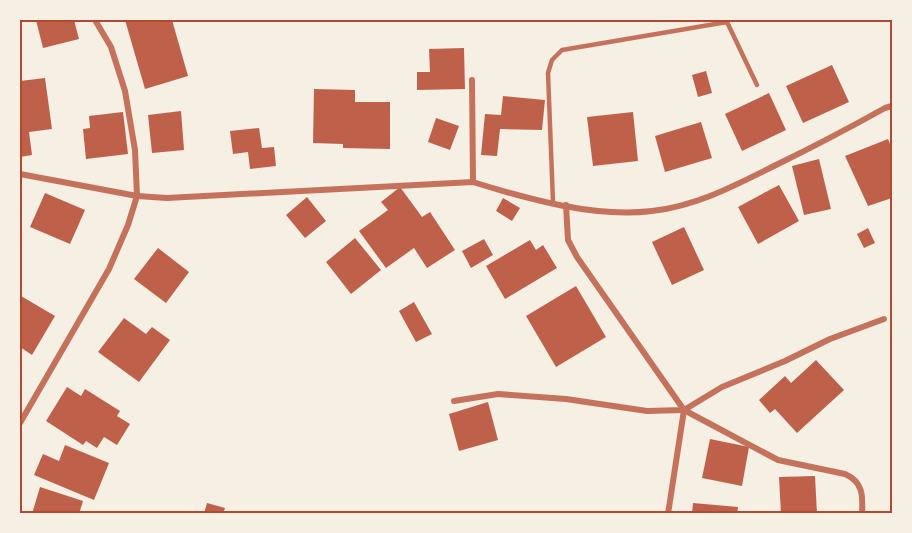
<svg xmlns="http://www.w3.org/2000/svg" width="912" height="533" viewBox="0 0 912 533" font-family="'PT Sans Narrow',sans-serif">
<rect width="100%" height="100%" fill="#f6efe4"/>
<g fill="#bf614a">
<path d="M36,20H74L79,39L43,48Z"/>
<path d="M125,20H172L188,76L145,89Z"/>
<path d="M464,48L465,89L417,90V72H430L429,49Z"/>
<path d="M832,65L849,102L803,123L786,86Z"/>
<path d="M706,71L712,93L698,97L692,75Z"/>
<path d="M45,78L52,129L29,132L32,155L20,157V81Z"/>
<path d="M314,89L355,90V102H390V149L343,148V144L313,143Z"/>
<path d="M769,93L786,130L742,151L725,114Z"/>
<path d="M503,96L545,100L542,130L500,129L497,156L481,155L485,114L501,115Z"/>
<path d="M181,111L184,150L152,153L148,115Z"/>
<path d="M123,112L128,154L86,159L83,129L90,128L89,116Z"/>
<path d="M633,112L638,161L593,166L587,117Z"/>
<path d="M436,118L459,126L450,150L428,142Z"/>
<path d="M701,122L712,158L665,172L655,136Z"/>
<path d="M259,128L262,148L274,147L276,166L250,169L248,152L233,154L230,131Z"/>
<path d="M888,139L892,149V198L868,206L845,156Z"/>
<path d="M819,159L831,209L804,215L792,166Z"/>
<path d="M779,185L799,221L758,244L738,207Z"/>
<path d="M400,187L422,217L430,212L455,250L427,268L414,248L386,268L359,231L388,210L381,202Z"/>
<path d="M45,193L85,210L70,244L30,227Z"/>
<path d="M307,197L326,221L305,238L286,215Z"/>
<path d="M503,198L520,208L512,221L496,211Z"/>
<path d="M684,227L704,270L672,285L652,242Z"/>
<path d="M868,228L875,243L864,248L857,234Z"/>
<path d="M355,238L381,270L351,294L326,262Z"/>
<path d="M484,239L493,255L471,268L462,251Z"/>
<path d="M530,240L536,250L543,245L557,268L505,299L486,266Z"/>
<path d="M158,248L189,272L166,303L134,279Z"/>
<path d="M576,286L606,337L556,367L526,316Z"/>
<path d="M21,296L55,316L32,355L20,347Z"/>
<path d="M414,302L432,334L416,342L399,311Z"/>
<path d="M124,318L146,334L152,327L170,340L139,382L98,352Z"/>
<path d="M816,360L844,390L797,433L775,409L770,413L759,400L785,376L791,383Z"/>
<path d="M67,387L81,396L85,389L120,411L117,416L130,424L117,445L104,437L97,448L86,441L83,445L46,421Z"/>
<path d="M488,402L498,440L459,451L449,414Z"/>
<path d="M710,439L749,447L742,486L702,478Z"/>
<path d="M65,445L109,463L94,500L34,475L43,454L59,461Z"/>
<path d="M815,476L817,514H781L779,477Z"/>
<path d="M40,487L83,501L79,514H32Z"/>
<path d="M207,503L225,508L223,514H204Z"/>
<path d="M693,503L738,507L737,514H692Z"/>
</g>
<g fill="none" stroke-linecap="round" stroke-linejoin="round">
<path stroke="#c5725c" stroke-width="4.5" d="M553,202L548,73L552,60L562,50L727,22L757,85"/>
<g stroke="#c5725c" stroke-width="6">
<path d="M472,80L473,182"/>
<path d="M20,174L137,196L167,198L473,182C527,199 595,218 652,211C697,206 736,185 776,165C813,147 849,128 885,108L892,106"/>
<path d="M566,205L568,240L577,257L684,410L778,460L845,474C863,482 863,495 862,514"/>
<path d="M454,401L498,394L566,399L647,411L684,410L722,387L785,361L830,339L884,319"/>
<path d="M20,423L109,269L128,225L137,196L135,150L125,91L111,47L95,20"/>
<path d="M668,514L684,410"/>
</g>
</g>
<rect width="912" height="533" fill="none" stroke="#f6efe4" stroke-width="42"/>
<rect x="21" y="21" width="870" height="491" fill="none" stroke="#b5482f" stroke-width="2"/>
</svg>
